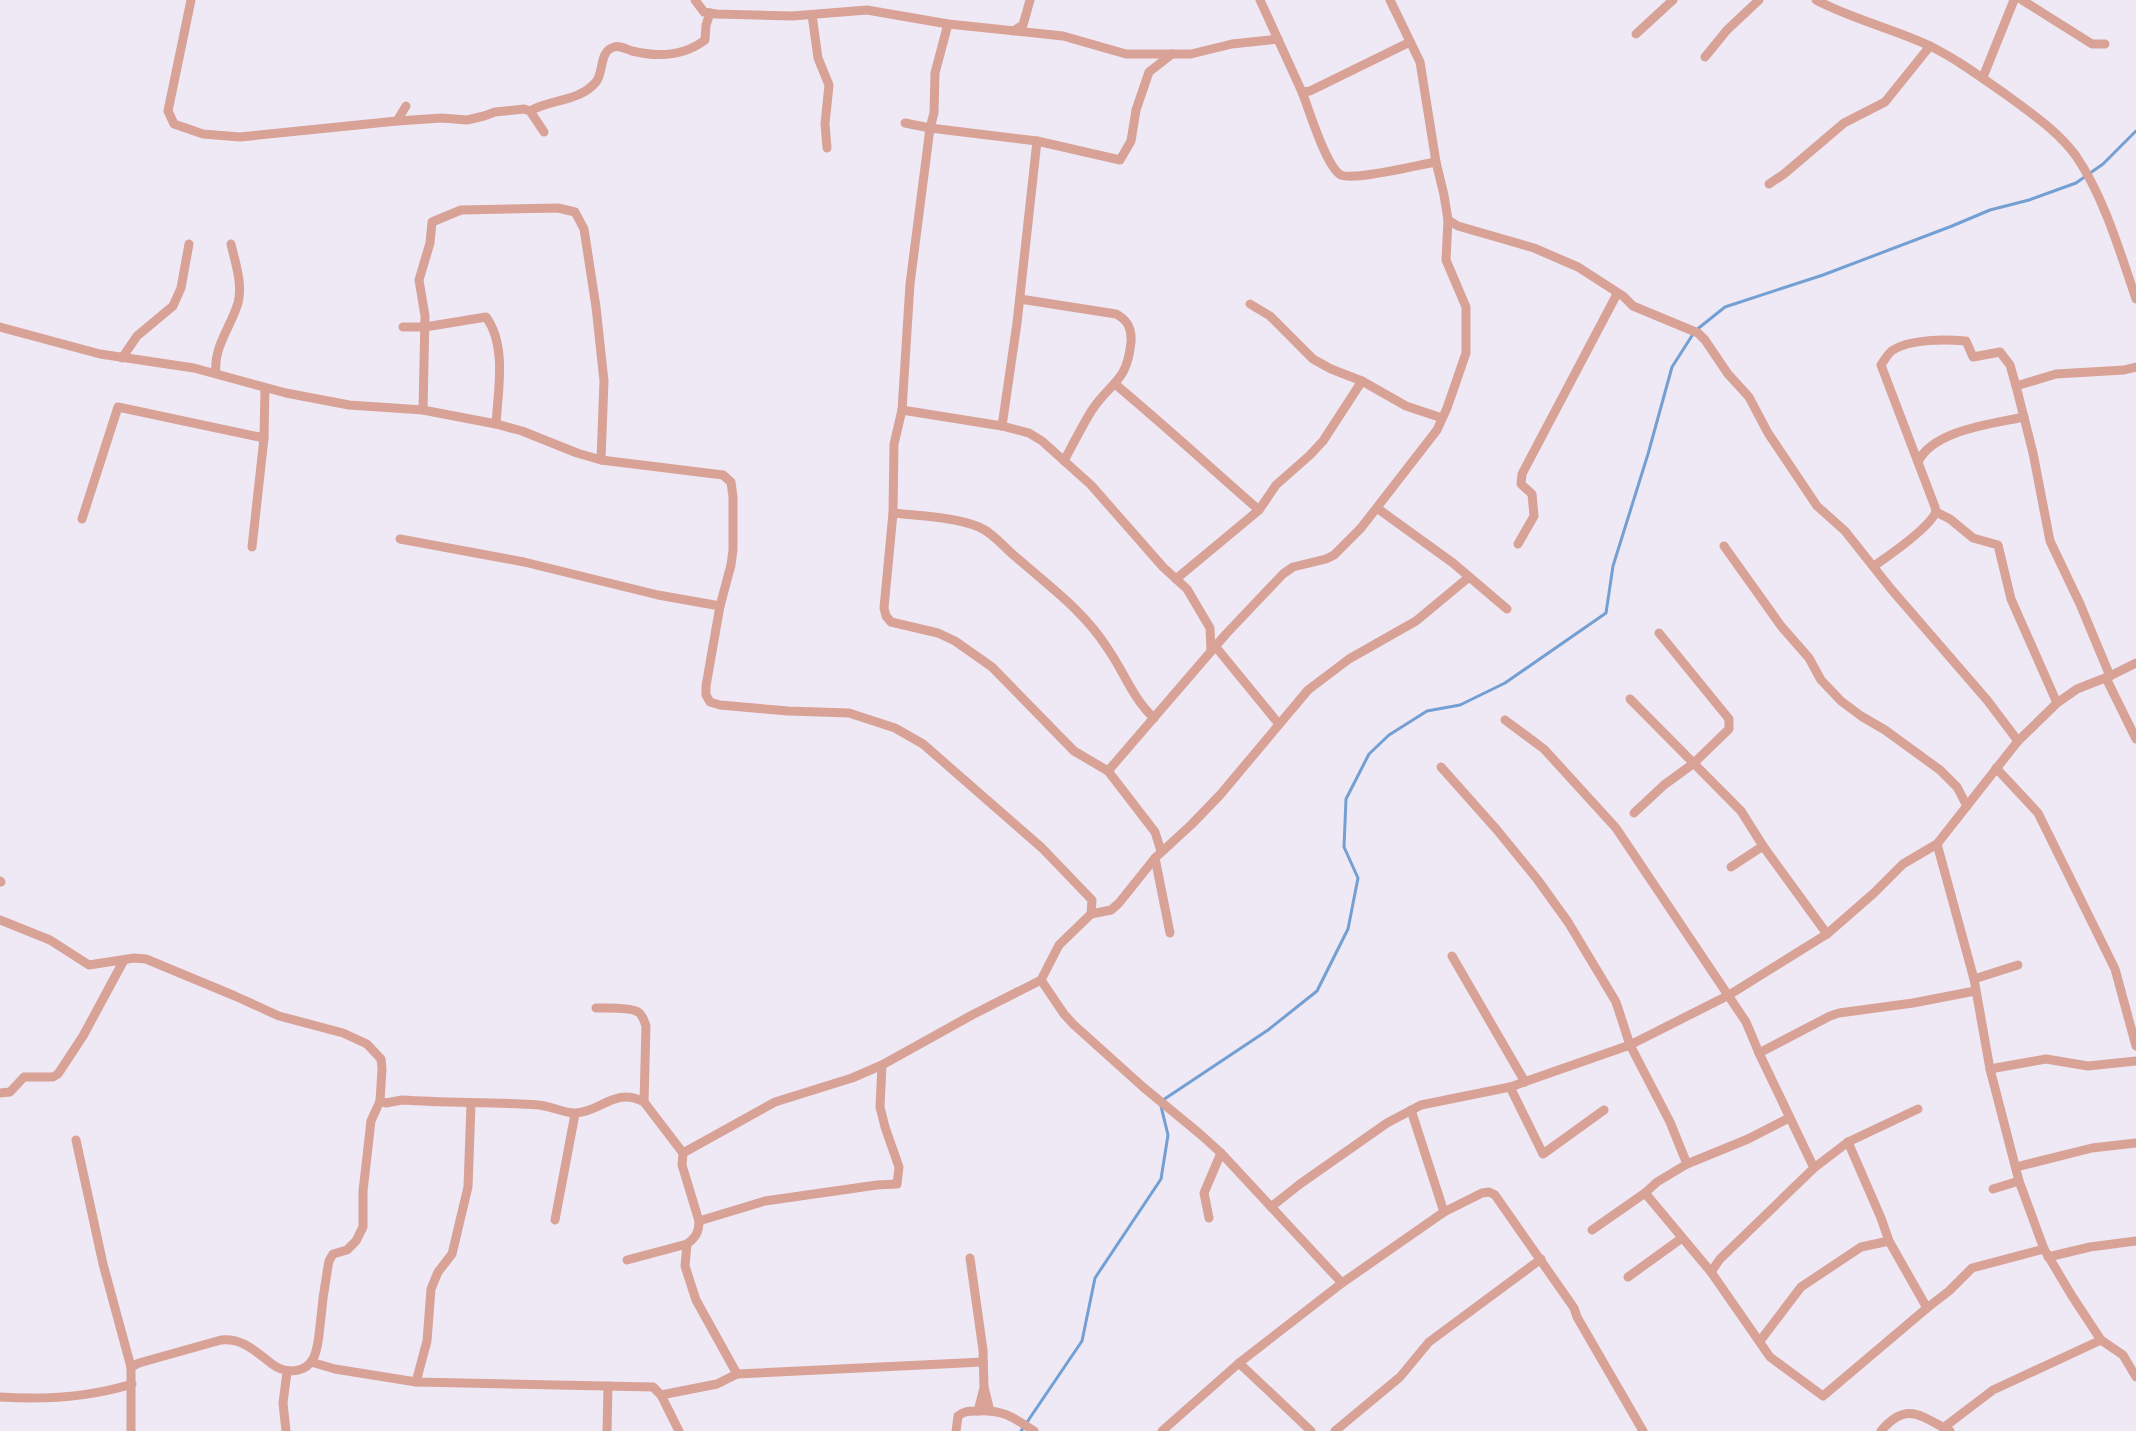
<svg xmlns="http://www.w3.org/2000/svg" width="2136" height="1431" viewBox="0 0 2136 1431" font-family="'Varela Round',sans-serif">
<rect width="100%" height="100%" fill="#efe9f6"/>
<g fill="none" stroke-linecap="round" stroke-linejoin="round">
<path stroke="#739fd3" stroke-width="3" d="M1021,1431L1082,1341L1095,1278L1161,1179L1168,1135L1160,1102L1268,1030L1317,991L1348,929L1358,878L1344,847L1346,799L1369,754L1389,735L1427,711L1460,705L1505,683L1606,613L1613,566L1648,454L1672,367L1695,331L1725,307L1823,275L1952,226L1990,210L2029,200L2076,183L2103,164L2136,131"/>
<g stroke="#d9a297" stroke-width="9">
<path d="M191,0L168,111L174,124L203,134L240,137L397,121L406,106"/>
<path d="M695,0L704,12L716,14L792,16L867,10L948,24L1063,36L1126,54H1191L1232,44L1278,39"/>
<path d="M1260,0L1302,92L1310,91L1410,42"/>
<path d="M1816,0C1852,19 1891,28 1928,45C1957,59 1982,78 2008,96C2032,114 2058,131 2076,156C2104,197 2120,252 2136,299"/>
<path d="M2022,0L2092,44H2105"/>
<path d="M812,15L818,58L829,85L825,124L827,148"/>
<path d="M948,24L935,73L934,113L930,128L910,284L902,410L894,444L893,513L884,608L886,616L891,622L938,633L955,641L992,667L1074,751L1108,771L1155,832L1161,851"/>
<path d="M1013,31L1023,25L1030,0"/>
<path d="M1636,34L1673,0"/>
<path d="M1705,57L1727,30L1759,0"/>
<path d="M1983,77L2014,0"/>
<path d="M1302,92C1309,109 1326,167 1341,175C1354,181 1418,165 1436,162"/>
<path d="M530,111C551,99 579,102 596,82C604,72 599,51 614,47C619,45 626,49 632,51C657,57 684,56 705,40L706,25L710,13"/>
<path d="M397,121L442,118L467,120L484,116L495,112L524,109L530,111L544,132"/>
<path d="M905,123L930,128L1037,141L1017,323L1002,426"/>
<path d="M1037,141L1120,160L1131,141L1136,110L1149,72L1172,54"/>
<path d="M1769,184L1784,174L1844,123L1885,102L1930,46"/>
<path d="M1448,220L1458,226L1534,248L1578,267L1623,296L1633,306L1698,333L1705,340L1728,374L1749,397L1768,433L1817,506L1845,531L1891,589L1987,700L2018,741"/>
<path d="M1020,299L1116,314C1128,320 1132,329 1131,342C1127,383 1111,381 1092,410C1082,426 1073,444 1064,461"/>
<path d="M1250,304L1270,316L1313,359L1331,369L1362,381L1406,406L1442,418"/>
<path d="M0,327L100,354L194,368L286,393L349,405L423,410L496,424L522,431L577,453L601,460L723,475L731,482L733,497V550L731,565L720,606L706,686V695L710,702L720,705L788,711L849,713L895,728L923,744L1042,848L1092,900L1091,914L1059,945L1041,980L972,1015L882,1065L852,1078L775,1102L683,1153L644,1102C614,1087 603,1111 576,1113C567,1114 550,1106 539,1105C493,1102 447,1103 402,1100L386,1103L380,1101L371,1121L363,1191V1227L356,1241L347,1250L333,1254L329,1261C325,1282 322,1304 320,1326C319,1336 318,1348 314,1357C306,1374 285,1374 272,1364C255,1351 243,1338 221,1340L139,1363L131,1367V1431"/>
<path d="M403,327H425L486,317C507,345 498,391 496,424"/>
<path d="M122,358L137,336L173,306L181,288L189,244"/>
<path d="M216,373C213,347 231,327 238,303C243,284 235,262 231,244"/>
<path d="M1115,384C1164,425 1211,468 1259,510"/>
<path d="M2016,386L2056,374L2124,370L2136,367"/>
<path d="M423,410L425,316L419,280L430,243L432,222L461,210L558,208L575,212L584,229L596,307L604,381L601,460"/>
<path d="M902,410L1002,426L1029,433L1042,441L1091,485L1163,567L1187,589L1210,628L1211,651"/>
<path d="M1918,462C1933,430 1992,424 2024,417"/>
<path d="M1377,508L1453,563L1507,609"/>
<path d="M1936,512L1950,519L1973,538L1998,545L2011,599L2057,703"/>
<path d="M893,513C919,516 955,517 979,527C995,534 1004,548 1017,558C1050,587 1084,611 1108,649C1124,672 1133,699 1154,718"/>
<path d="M82,519L118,407L264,438L265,388"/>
<path d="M400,539L524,562L658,595L720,606"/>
<path d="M1518,544L1534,516L1532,494L1521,484L1522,474L1617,294"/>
<path d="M1724,546L1781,626L1809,658L1821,680L1841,701L1861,716L1885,730L1940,770L1957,787L1967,806"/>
<path d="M252,547L264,438"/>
<path d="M1874,566C1890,555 1929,528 1936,512L1935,507L1881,365C1884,361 1888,353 1893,350C1911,339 1945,339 1966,341L1973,357L2000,352L2010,365L2016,386L2033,453L2050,541L2080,604L2110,676"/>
<path d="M1176,579L1259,510L1276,485L1310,455L1323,441L1362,381"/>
<path d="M1215,646L1278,723"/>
<path d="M2106,678L2136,739"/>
<path d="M1630,699L1741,811L1763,846L1827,934"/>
<path d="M1505,720L1544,749L1616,828L1746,1022L1759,1053L1814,1168"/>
<path d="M1441,767L1497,830L1537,879L1568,922L1616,1002L1630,1045L1729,995L1827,934L1874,893L1903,864L1937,844L2018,741L2057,703L2077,689L2110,676L2136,663"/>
<path d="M1996,768L2038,813L2115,969L2136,1046"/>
<path d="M1108,771L1226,634L1283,574L1293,567L1326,559L1334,555L1361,528L1437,430L1447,408L1466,353V307L1446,260L1448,220L1444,195L1436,162L1420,62L1390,0"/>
<path d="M1634,813L1664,785L1694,763L1729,729V719L1659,633"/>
<path d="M1937,844L1974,979L1990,1069L2019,1181L2044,1249L2072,1296L2101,1340L2123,1355L2136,1377"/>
<path d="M1155,858L1170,933"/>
<path d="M1731,867L1763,846"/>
<path d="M0,881L1,882"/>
<path d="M1091,914L1111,910L1119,903L1155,858L1192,824L1220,795L1308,690L1349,659L1416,621L1469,577"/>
<path d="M0,920L50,940L89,965L134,958L146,959L235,996L279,1016L343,1033L367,1044L381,1059L382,1069L380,1101"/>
<path d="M1452,956L1525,1082"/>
<path d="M1974,979L2018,965"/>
<path d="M1041,980L1064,1014L1073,1024L1143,1087L1200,1134L1221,1153L1342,1283"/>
<path d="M596,1008C606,1008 631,1007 638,1012C643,1015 644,1021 646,1026L644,1102"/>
<path d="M1759,1053L1830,1016L1839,1013L1913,1003L1975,991"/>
<path d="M1990,1069L2046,1059L2088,1066L2136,1061"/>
<path d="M1510,1087L1543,1154L1604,1110"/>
<path d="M0,1093L10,1092L24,1077H53L58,1074L83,1036L124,960"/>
<path d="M1411,1110L1444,1212"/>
<path d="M76,1140L103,1264L131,1367"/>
<path d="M1848,1142L1881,1218L1889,1241L1927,1308"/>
<path d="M1687,1164L1748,1139L1789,1118"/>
<path d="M2016,1167L2092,1148L2136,1143"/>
<path d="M1993,1189L2019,1181"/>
<path d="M1271,1207L1300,1184L1387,1123L1421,1105L1510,1087L1630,1045L1670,1122L1687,1164L1657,1182L1645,1193L1711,1272L1770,1357L1823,1396L1927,1308L1949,1291L1972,1268L2044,1249"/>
<path d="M1209,1218L1204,1193L1221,1153"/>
<path d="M555,1220L575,1114"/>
<path d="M699,1221L765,1201L877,1185L897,1184L899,1167L885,1127L880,1107L882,1065"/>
<path d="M1592,1230L1645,1193"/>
<path d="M687,1244L685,1266L696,1300L737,1374"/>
<path d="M2048,1257L2090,1247L2136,1241"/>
<path d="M970,1258L983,1350L984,1387L990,1411"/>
<path d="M627,1260L687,1244C696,1237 699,1232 699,1221L682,1165L683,1153"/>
<path d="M1711,1272L1720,1259L1814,1168L1848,1142L1918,1109"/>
<path d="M1628,1277L1682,1238"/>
<path d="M1760,1341L1801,1287L1861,1247L1889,1241"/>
<path d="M311,1362L335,1369L416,1382L427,1341L431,1289L438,1272L452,1254L468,1187L471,1104"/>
<path d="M1239,1363L1311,1431"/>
<path d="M416,1382L653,1387L661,1395L717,1384L737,1374L983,1362"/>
<path d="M661,1395L679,1431"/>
<path d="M0,1397C44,1400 90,1397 132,1384"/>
<path d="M978,1411L984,1388"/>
<path d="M1943,1428L1993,1390L2101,1340"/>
<path d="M286,1431L283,1403L287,1372"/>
<path d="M607,1431L608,1386"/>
<path d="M956,1431L958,1416C964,1411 969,1411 976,1411C1002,1409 1013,1417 1034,1431"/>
<path d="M1162,1431L1239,1363L1342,1283L1444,1212L1482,1193L1489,1192L1495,1195L1574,1308L1577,1317L1643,1431"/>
<path d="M1335,1431L1400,1377L1429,1342L1541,1259"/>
<path d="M1881,1431C1907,1400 1922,1417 1950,1431"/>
</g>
</g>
</svg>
